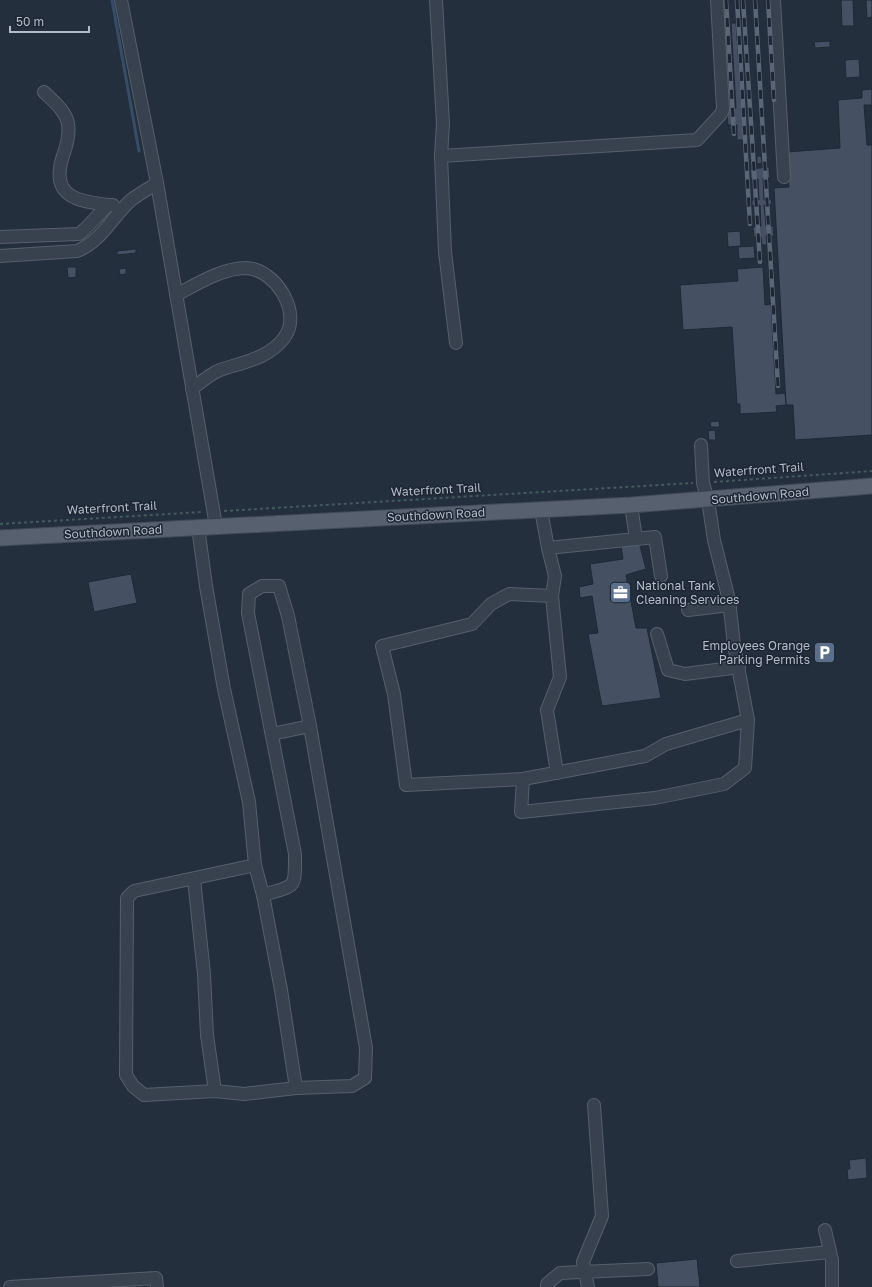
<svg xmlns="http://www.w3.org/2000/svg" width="872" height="1287" viewBox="0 0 872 1287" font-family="'Golos Text',sans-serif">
<rect width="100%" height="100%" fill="#242f3e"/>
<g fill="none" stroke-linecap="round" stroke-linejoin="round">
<path stroke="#394c67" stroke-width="3" d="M112,0L139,151"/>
</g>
<g fill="#455162" stroke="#1f2835">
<path d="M841,0H853L854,26H842Z"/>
<path d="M866,0H872V17L867,18Z"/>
<path d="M731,23H736L744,140H737V125H728L727,109L736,108Z"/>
<path d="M830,41V47L815,48L814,42Z"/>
<path d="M859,59L860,77L846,78L845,60Z"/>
<path d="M872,89V105H864L867,145H872V435L795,440L793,405H786L774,188L789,187L787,152L840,148L838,100L862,98V90Z"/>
<path d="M757,156H761L762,163L757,164Z"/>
<path d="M769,167L770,178H763L764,200L771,199L772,204L764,205L766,226H773L774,236H766L767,245H762L761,237H754L753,227L761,226L760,205L752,206V200H759L758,179H751L750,169Z"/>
<path d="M740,231L741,246L728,247L727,232Z"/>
<path d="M754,246L755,258L739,259L738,247Z"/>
<path d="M136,249V253L117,255V251Z"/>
<path d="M67,267H76V277L68,278Z"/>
<path d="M763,267L765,305L771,304L776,394L785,393L786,405L776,406L777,412L740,414V404H737L732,327L683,330L680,285L738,281L737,269Z"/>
<path d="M126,268V274L120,275L119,269Z"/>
<path d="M719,421L720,427H711L710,422Z"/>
<path d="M715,430L716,440H709L708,431Z"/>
<path d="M639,542L646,569L626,575L636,628H647L661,698L602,706L588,634L598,633L592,596L580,598L579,587L593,584L590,564L623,559L621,546Z"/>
<path d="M131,574L137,603L94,612L88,582Z"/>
<path d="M866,1158L867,1178L848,1180L847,1169H850L849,1160Z"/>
<path d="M697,1259L700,1287H658L656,1263Z"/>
</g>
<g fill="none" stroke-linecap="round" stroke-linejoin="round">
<defs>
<g id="minor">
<path d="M436,0L443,123L441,156L445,252L456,343"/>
<path d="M774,0L784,177"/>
<path d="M44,92C53,101 65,110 68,123C70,136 66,147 62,159C51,197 78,201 108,205"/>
<path d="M441,156L697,140L721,114L723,109L717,0"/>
<path d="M157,183L216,526"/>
<path d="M0,237L79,234L84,230L108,205H113"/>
<path d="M0,256L77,251C101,242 112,217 131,200C139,194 148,189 157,183L121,0"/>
<path d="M176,295C197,284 222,268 246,268C276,269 303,314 284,338C268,359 243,362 220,370C210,374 201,382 192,389"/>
<path d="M701,445L703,483L708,500L714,540L729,600L734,645L748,720L745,768L724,784L655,798L521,812L523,779L645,756L666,744L748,720"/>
<path d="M541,510L548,548L636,539L631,505"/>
<path d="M198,527L206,586L224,689L249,802L255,865L263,895L281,990L296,1088"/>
<path d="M636,539L655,537L661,576"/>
<path d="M548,548L555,576L552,596"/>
<path d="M688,610L730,605"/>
<path d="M657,634L668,670L685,674L739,667"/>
<path d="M272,734L310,726"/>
<path d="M524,779L406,785L394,694L382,646L472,624L491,604L509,594L552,596L560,677L547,710L557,773"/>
<path d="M255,865L134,891L127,898L126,1075L133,1086L144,1095L215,1091L244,1094L296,1088L352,1086L365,1078L366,1048L310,726L288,616L279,586H262L249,594L248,613L295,854C295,889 297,885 263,895"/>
<path d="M194,879L204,974L207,1035L215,1091"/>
<path d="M825,1230L832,1260V1287"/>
<path d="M737,1261L830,1252"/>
<path d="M10,1287L156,1278L157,1287"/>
<path d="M547,1287V1284L560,1273L648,1269"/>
<path d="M588,1287L583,1262L602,1216L594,1105"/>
</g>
<path id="major" d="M0,538L631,505L872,486"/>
</defs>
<use href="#minor" stroke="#565f6c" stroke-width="14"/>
<use href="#major" stroke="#414a57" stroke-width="17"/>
<g stroke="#44595c" stroke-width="2" stroke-dasharray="3 3" stroke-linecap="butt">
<path d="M714,482L872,471"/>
<path d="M224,511L693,483"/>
<path d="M0,524L202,512"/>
</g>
<use href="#minor" stroke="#38414e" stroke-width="12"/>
<use href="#major" stroke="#56606e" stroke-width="15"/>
<defs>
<g id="rail">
<path d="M726,0L734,134"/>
<path d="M737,0L750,224"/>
<path d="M743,0L760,262"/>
<path d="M755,0L778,386"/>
<path d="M768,0L774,100"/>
</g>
</defs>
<use href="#rail" stroke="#5a6575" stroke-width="4.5"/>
<use href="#rail" stroke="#1d2633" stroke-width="3" stroke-dasharray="9" stroke-linecap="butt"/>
</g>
<defs>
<symbol id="office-square" viewBox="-11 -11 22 22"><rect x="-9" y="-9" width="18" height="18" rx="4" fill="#5c6f8a" stroke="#1d2633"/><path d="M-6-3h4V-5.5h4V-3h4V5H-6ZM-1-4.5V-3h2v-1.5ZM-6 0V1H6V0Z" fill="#fff"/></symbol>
<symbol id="parking-square" viewBox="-11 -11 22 22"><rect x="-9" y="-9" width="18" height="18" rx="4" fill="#5c6f8a" stroke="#1d2633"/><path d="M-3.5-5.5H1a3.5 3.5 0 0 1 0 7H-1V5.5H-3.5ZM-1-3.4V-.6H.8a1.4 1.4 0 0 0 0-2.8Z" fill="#fff"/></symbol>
</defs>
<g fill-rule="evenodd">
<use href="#office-square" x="608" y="580" width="25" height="25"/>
<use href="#parking-square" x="812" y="640" width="25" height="25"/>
</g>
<g text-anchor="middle" stroke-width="3" stroke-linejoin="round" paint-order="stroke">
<g font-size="12" fill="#b4bcc9" stroke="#1d2633">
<text transform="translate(759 470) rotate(-4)" y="4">Waterfront Trail</text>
<text transform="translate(436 490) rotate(-3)" y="4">Waterfront Trail</text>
<text transform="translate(760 496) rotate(-5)" y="4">Southdown Road</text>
<text transform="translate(112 508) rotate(-3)" y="4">Waterfront Trail</text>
<text transform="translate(436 515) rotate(-3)" y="4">Southdown Road</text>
<text transform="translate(113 532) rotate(-3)" y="4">Southdown Road</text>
</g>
<g font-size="12" fill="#b4bcc9" stroke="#1d2633" text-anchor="start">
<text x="636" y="590">National Tank<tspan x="636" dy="14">Cleaning Services</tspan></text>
<text x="810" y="650" text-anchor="end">Employees Orange<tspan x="810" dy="14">Parking Permits</tspan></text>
</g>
</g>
<path d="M10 26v6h79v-6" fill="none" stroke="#b4bcc9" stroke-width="2"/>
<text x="16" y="26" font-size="12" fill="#b4bcc9" stroke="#1d2633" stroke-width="3" paint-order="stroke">50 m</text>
</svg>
